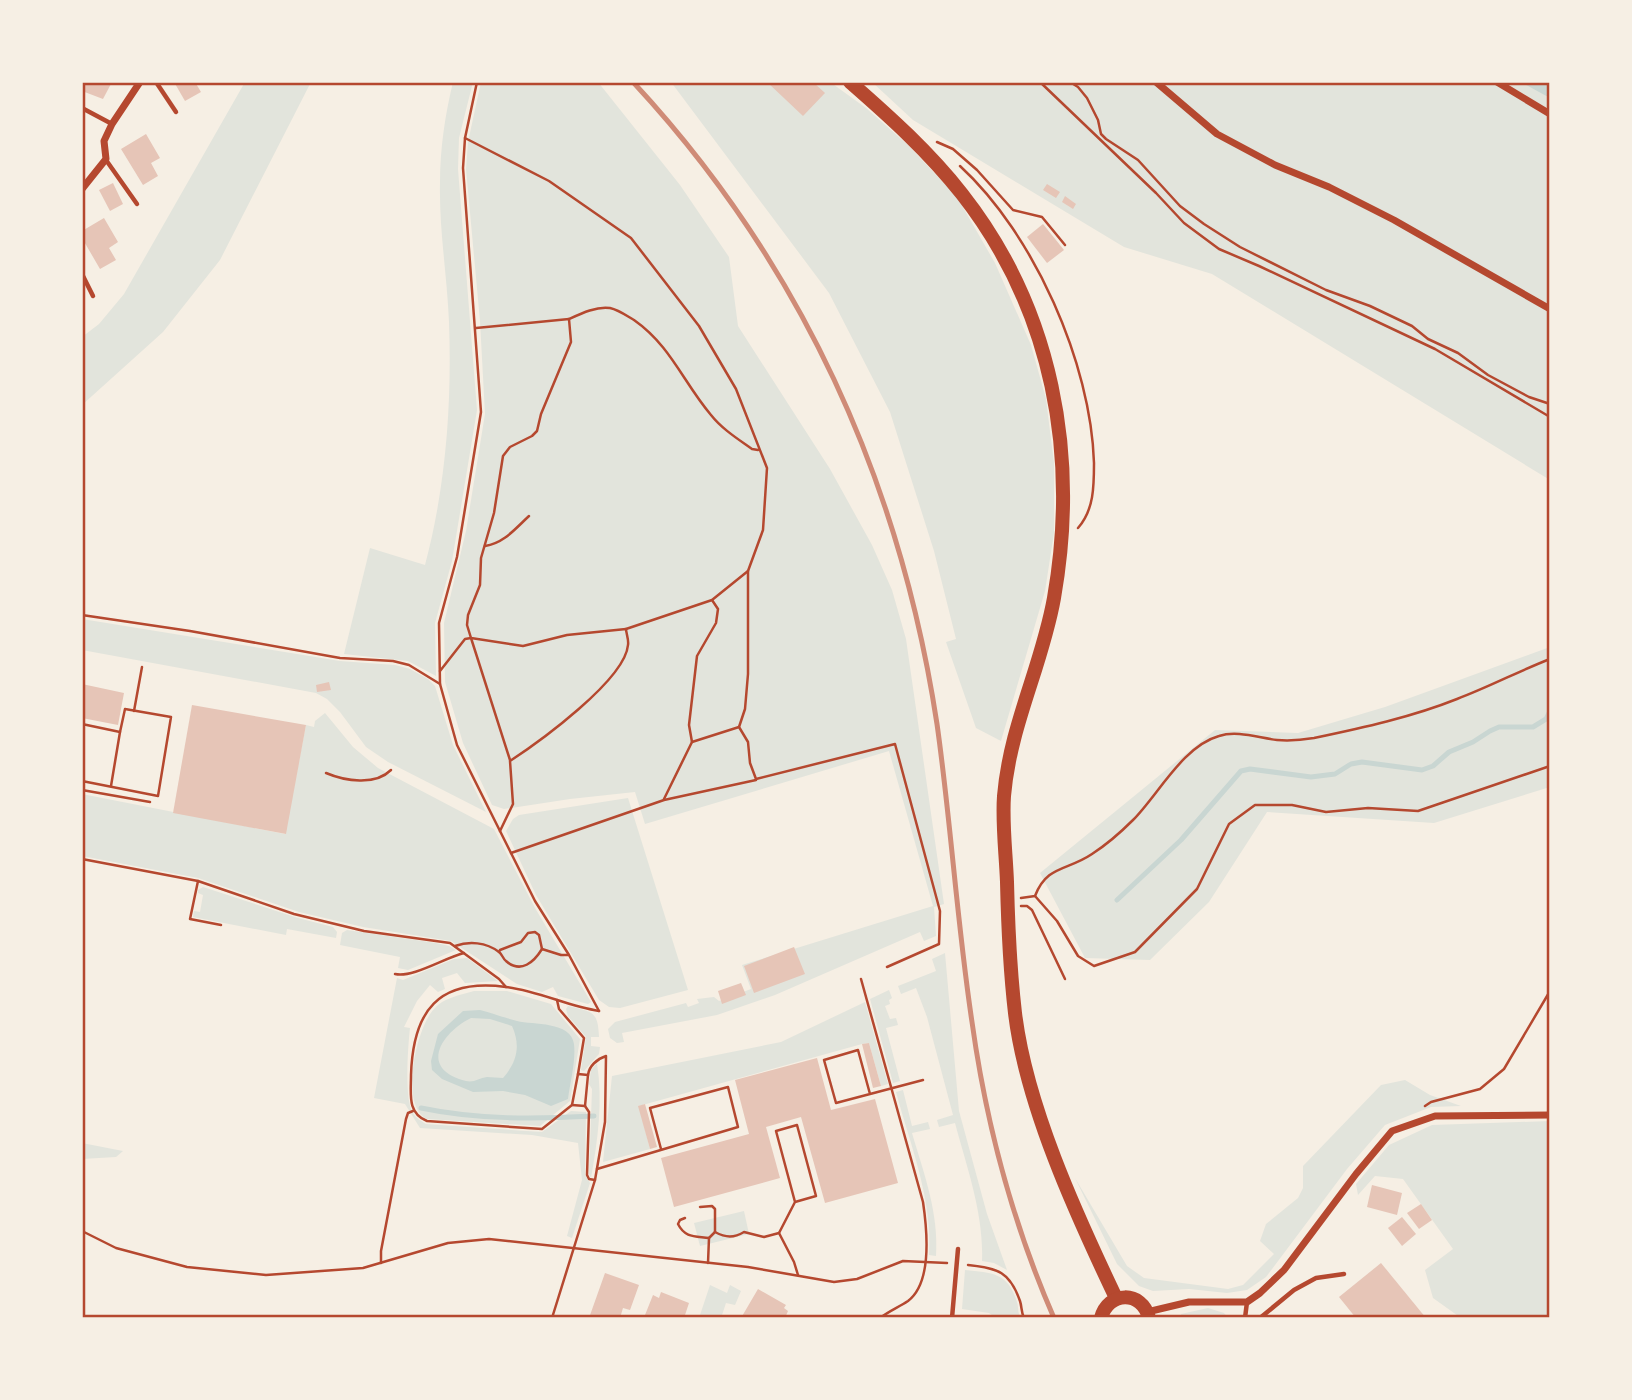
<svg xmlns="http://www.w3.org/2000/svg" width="1632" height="1400" viewBox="0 0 1632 1400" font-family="Montserrat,sans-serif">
<rect width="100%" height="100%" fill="#f6efe4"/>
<g fill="#e2e4dc">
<path d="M245,82H311L220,260L163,332L82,405V337L99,324L124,294Z"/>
<path d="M453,82H473L459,138L458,169L477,410L452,561L435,623L436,676L408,661L344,654L370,548L425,565C446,486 452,403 449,322C447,275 439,229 440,183C440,149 445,115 453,82Z"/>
<path d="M481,82H598L680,185L729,257L738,326L830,469L872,545L892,590L906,639L944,904L934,907L936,936L924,941L920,932L775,995L717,1015L622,1033L624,1042L617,1043L610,1038L608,1029L615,1022L686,1003L688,1007L699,1003L697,999L714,997L719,1001L751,989L742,965L933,906L889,751L645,824L635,792L570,799L504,809L492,805L463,743L445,682L444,623L466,531L485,414L480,321L466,169L468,142Z"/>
<path d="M671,82H830L866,108L908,145L957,197L995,263L1031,345L1046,399L1054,463V533L1045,591L1001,741L976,728L946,642L956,639L934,551L890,412L829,293Z"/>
<path d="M872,82H1550V480L1212,274L1124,247L913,120Z"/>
<path d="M82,619L340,661L395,665L410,669L428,679L435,686L453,745L486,812L388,762L366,747L340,712L327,699L316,693L82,650Z"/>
<path d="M1550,647V787L1434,823L1267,812L1209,902L1150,960L1085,958L1040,873L1215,730L1298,733L1385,707Z"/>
<path d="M325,713L353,747L378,768L494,829L535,908L591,1002L588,1004L558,996L553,987L542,992L517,984L451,941L363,927L299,912L198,878L82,856V794L285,834L306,725L314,727L315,721Z"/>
<path d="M628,798L688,990L620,1008L609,1007L599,1000L536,895L506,831L513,819L519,815Z"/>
<path d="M203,887L298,918L333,927L337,932L336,938L287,929L286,935L193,917L194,911L200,912L203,895L198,893V890Z"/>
<path d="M347,930L436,943L449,946L456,950L408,970L398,968L400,957L340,945L342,933Z"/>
<path d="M945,953L959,1111L987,1214L1007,1270L994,1263L982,1261C984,1214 967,1168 955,1123L939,1127L937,1120L953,1115L927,1017L916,988L901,994L898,986L936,971L932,959Z"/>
<path d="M467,958L498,981L465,983L457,973L442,978L445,989L438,992L430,985L417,1001L404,1027L410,1028C408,1046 404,1100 413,1113C416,1118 421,1121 426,1124L542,1132L571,1111L586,1112L585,1175L590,1183L572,1238L567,1236L582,1180L578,1143L532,1135L420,1128L405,1104L374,1098L397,978L403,980L454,959Z"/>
<path d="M889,990L892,998L889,1000L890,1004L885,1006L890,1019L896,1018L898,1025L886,1028L900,1081L893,1083L870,999Z"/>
<path d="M474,991H507L551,1004L580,1039L570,1101L540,1126L427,1119C399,1106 416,1028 434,1009C443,998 460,995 474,991Z"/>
<path d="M865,1002L888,1084L881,1086L869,1043L862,1044L639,1106L650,1149L603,1162L612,1076L781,1042Z"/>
<path d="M568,1006C592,1012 598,1010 599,1037H591V1046L600,1047L599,1054L584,1071L581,1070L586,1037L568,1016L566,1009Z"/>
<path d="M597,1063C603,1102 598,1139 591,1178L589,1174L592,1089L589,1084L591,1070Z"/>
<path d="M1405,1080L1430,1095L1461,1106L1431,1107L1385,1125L1347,1169L1266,1277L1247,1290L1227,1293L1189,1289L1153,1291L1139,1286L1117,1264L1075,1178L1127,1266L1144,1278L1228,1289L1243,1285L1274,1254L1260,1241L1266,1224L1298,1198L1303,1188V1166L1381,1085Z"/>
<path d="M903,1090L912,1126L928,1122L930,1129L912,1133C924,1174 939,1213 936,1256L929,1255C933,1200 910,1144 896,1092Z"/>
<path d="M1550,1121V1318H1461L1433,1298L1425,1270L1453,1249L1403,1179L1375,1176L1358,1195L1356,1184L1389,1145L1432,1125Z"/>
<path d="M82,1143L123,1151L116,1157L82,1159Z"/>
<path d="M744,1211L749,1234L700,1246L694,1223Z"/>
<path d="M965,1270C992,1273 1008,1272 1017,1302C1019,1308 1017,1312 1021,1318H996L989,1313L962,1309Z"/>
<path d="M710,1285L727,1293L730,1285L741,1291L735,1305L726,1303L721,1318H699Z"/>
<path d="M1208,1308L1224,1313L1228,1318H1182L1181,1314Z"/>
</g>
<g fill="#c9d6d2" fill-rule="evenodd">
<path d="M1521,82H1550V98Z"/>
<path d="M480,1010C492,1013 505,1018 517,1021C533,1025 571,1021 574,1044C576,1061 570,1083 568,1099L551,1106L525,1095L503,1091L473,1092L442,1079L432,1070L431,1061L438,1034L463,1011ZM471,1018L490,1019L512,1026C521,1046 517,1062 503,1078C498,1078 492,1077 487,1077C479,1078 474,1083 466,1081C418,1069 441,1033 471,1018Z"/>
</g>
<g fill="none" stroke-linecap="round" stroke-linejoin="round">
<g stroke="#c9d6d2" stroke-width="5">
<path d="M1117,900L1181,840L1241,771L1250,769L1311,777L1335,774L1351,764L1362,762L1422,770L1433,766L1449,752L1473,742L1490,731L1499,727H1533L1546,719L1550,711"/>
<path d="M421,1108C478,1120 536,1119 594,1116"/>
</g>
</g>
<g fill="#e6c5b7">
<path d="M82,82H112L103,99L82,91Z"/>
<path d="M174,82H195L201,92L185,101Z"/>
<path d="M767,82H813L825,93L803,116Z"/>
<path d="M146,134L160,158L151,163L158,176L143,185L121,149Z"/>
<path d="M113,183L123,204L110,211L99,190Z"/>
<path d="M1047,184L1060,192L1056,198L1043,190Z"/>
<path d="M1065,196L1076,204L1073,209L1062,202Z"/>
<path d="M104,218L118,242L109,248L116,260L100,269L82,238V231Z"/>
<path d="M1043,224L1064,250L1047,263L1027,237Z"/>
<path d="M329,682L331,690L317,692L316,685Z"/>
<path d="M82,684L124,693L118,725L82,718Z"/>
<path d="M192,705L306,725L286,834L173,813Z"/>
<path d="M794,947L805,974L754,993L744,966Z"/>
<path d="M741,983L746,995L722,1004L718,991Z"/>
<path d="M869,1043L881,1086L873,1088L862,1044Z"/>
<path d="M817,1058L831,1110L875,1099L898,1183L825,1203L801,1117L766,1127L780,1178L674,1207L661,1158L749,1134L735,1080Z"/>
<path d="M645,1104L657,1147L650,1149L638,1106Z"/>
<path d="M1372,1185L1402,1193L1397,1215L1367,1207Z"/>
<path d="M1421,1204L1432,1220L1419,1229L1407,1213Z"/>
<path d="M1402,1217L1416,1234L1402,1246L1388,1228Z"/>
<path d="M1381,1263L1426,1318H1356L1339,1297Z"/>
<path d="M605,1273L639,1285L630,1310L623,1308L620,1318H589Z"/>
<path d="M758,1289L786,1305L784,1308L788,1311L785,1318H741Z"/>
<path d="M661,1292L689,1303L684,1318H652L645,1315L653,1295L659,1298Z"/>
</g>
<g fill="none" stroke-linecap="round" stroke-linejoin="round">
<g stroke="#b5482f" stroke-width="2.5">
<path d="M477,82L465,138L463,168L481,412L457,557L439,623L440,684L457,745L535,901L569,955L599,1011"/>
<path d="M1040,82L1156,193L1184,223L1219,249L1259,266L1435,349L1550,417"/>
<path d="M1070,82L1078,87L1087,98L1098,120L1101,134L1106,139L1138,160L1180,206L1204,224L1240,247L1326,290L1370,306L1412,326L1428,339L1458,353L1488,375L1529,397L1550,404"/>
<path d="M465,138L549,181L631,238L699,326L736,389L767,468L763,530L748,571V674L745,709L739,727L748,742L750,763L756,779L895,744L940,911L939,944L887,967"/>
<path d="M937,142L953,149L977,170L1013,210L1042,217L1065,245"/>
<path d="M960,166C1034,234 1091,363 1094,463C1094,486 1094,510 1078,528"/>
<path d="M569,319C582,313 597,306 610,308C619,310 627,316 634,320C671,346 683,382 711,415C722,429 738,439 752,449L758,450"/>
<path d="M476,328L569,319L571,342L541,414L537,431L532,436L510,447L503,456L494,513L481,558L480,585L468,615L467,625L471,638L523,646L567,635L626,629C626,633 629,640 628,645C625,680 539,742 510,761L513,804L500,831"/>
<path d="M485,546C504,543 515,529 529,516"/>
<path d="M82,615L190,631L340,658L393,661L409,665L440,684"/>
<path d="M626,629L712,600L748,571"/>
<path d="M440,671L465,639L471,638L510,760"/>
<path d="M134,711L142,667"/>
<path d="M82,724L120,732L125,709L171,717L158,796L82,781"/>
<path d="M692,742L739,727"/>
<path d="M326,773C345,781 375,786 391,770"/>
<path d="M111,786L120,732"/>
<path d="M82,790L150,802"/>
<path d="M664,799L692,742L689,725L697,656L716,623L718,609L712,600"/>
<path d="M511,853L664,800L756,780"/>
<path d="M82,859L198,881L294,914L364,931L450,943L499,979L506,987"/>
<path d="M198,881L190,919L221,925"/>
<path d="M1035,896L1057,921L1078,956L1094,966L1135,952L1197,889L1229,824L1255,805H1292L1326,812L1368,808L1418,811L1550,766"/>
<path d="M1021,898L1035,896C1047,865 1067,871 1092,854C1106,845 1121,832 1133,820C1158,795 1183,746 1219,736C1237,730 1259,738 1277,740C1288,741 1302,740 1314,738C1362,728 1412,717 1457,699C1489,687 1519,671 1550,659"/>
<path d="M1021,906H1027L1032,910L1065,979"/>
<path d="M455,946C469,941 486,942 499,952C502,954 503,959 506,961C521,974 534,962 542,949L561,955H568"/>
<path d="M499,952L500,950L521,942L528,933L535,932L539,935L542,949"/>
<path d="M395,974C413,978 444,958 464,953"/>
<path d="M861,979L923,1202C927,1229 933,1282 908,1301C899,1307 889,1311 880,1318"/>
<path d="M557,1000L559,1009L584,1038L578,1074"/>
<path d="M870,1094L858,1050L824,1060L836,1103L923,1080"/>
<path d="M572,1105L585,1106L588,1075"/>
<path d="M585,1106L589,1112L587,1175L589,1179L595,1180"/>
<path d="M1425,1106L1431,1102L1480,1089L1504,1069L1550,991"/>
<path d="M597,1169L738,1127L728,1087L650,1108L661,1149"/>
<path d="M700,1207L712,1206L715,1209V1232"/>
<path d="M685,1218L680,1220L678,1224C685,1238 695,1236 709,1238"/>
<path d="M82,1231L116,1248L187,1267L266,1275L363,1268L448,1243L489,1239L748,1267L834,1282L857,1279L903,1261L947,1263"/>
<path d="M779,1233L795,1202L816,1196L797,1125L776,1131L795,1202"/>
<path d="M381,1263V1251L406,1119L408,1113L413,1111"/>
<path d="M708,1263L709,1238L715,1232C726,1238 734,1238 744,1232L764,1237L779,1233L794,1262L798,1275"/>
<path d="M968,1265C998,1268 1010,1272 1020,1301C1022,1307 1021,1312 1024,1318"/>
<path d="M552,1318L595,1180L605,1122L606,1056C597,1059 589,1066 588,1075L578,1074L572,1105L542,1129L427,1121C407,1113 411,1094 411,1075C413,1011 438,978 506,987C538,991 568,1006 599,1011"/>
</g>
<g stroke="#b5482f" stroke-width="4.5">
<path d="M156,82L176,112"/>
<path d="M82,108L112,124"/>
<path d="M106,160L137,204"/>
<path d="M82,274L93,296"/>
<path d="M952,1318L958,1249"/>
<path d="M1245,1318L1247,1302"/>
<path d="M1260,1318L1294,1290L1316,1278L1344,1274"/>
</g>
<g stroke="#b5482f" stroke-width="7">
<path d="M1156,82L1217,134L1275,165L1329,187L1394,220L1550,309"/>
<path d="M1497,82L1550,114"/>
<path d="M82,189L106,159L104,141L112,124L140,82"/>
<path d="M1147,1312L1189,1302H1247L1260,1293L1284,1270L1356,1174L1392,1131L1435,1116L1550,1115"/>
</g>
<g stroke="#b5482f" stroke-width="14">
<path d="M850,82C890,117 929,152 962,194C1053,310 1079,455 1054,598C1042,666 1010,725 1004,796C1002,824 1006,854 1007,882C1008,925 1010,970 1015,1013C1026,1105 1076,1214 1116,1298"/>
<path d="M1101,1318C1108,1291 1142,1290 1149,1318"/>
</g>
<path stroke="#cf8b77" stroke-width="5" d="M633,82C801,263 900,481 937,724C951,823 957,923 972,1022C986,1123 1013,1224 1054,1318"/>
</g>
<rect width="1632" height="1400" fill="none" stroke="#f6efe4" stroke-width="168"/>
<rect x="84" y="84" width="1464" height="1232" fill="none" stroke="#b5482f" stroke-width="2.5"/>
</svg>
